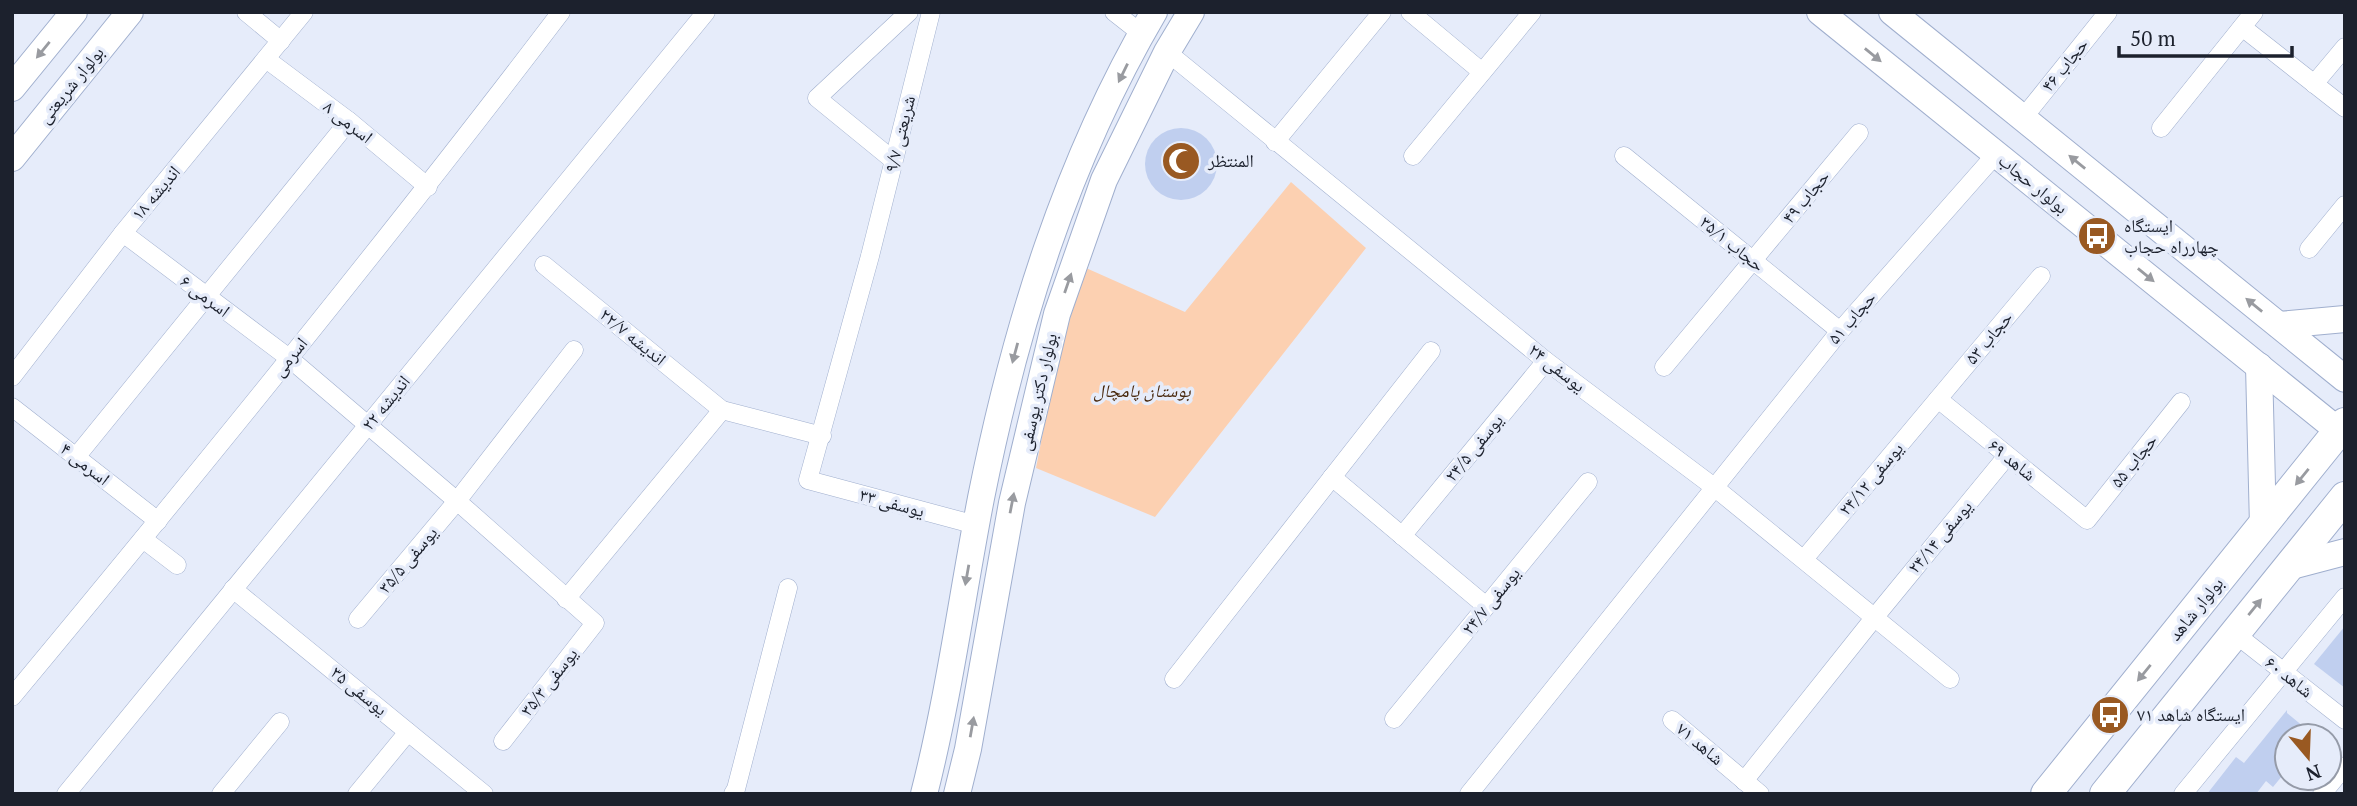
<svg xmlns="http://www.w3.org/2000/svg" width="2357" height="806" viewBox="0 0 2357 806" font-family="'PT Serif','Noto Naskh Arabic',serif">
<rect width="100%" height="100%" fill="#e6ecfa"/>
<path fill="#fcd0b1" d="M1291,182L1366,248L1155,517L1036,468L1057,359L1086,268L1185,312Z"/>
<g fill="#c0cfef">
<circle cx="1181" cy="164" r="36"/>
<path d="M2345,626V688L2314,664Z"/>
<path d="M2287,710V713L2315,736H2287V770L2273,787L2266,781L2256,794H2207L2236,757L2244,763Z"/>
</g>
<g fill="none" stroke-linecap="round" stroke-linejoin="round">
<defs>
<g id="street">
<path d="M246,12L281,41"/>
<path d="M931,12L870,256L808,480L976,525"/>
<path d="M1114,12L1142,34"/>
<path d="M1410,12L1482,72"/>
<path d="M2242,27L2345,108"/>
<path d="M1167,52L1546,361L1714,487L1950,679"/>
<path d="M266,59L349,121L428,187"/>
<path d="M2314,84L2345,47"/>
<path d="M2023,118L2108,12"/>
<path d="M2161,128L2254,12"/>
<path d="M1275,142L1382,12"/>
<path d="M1413,156L1532,12"/>
<path d="M1624,156L1840,331"/>
<path d="M893,160L817,98L909,12"/>
<path d="M123,233L289,358L457,501L595,623L503,741"/>
<path d="M2309,249L2345,205"/>
<path d="M544,265L722,410L822,436"/>
<path d="M1664,367L1859,133"/>
<path d="M12,377L123,233L304,12"/>
<path d="M1938,399L2087,520L2181,402"/>
<path d="M12,407L158,521"/>
<path d="M76,457L349,121"/>
<path d="M1332,477L1486,606"/>
<path d="M1402,536L1546,361"/>
<path d="M143,539L177,565"/>
<path d="M1804,559L2041,276"/>
<path d="M233,589L484,794"/>
<path d="M566,599L722,410"/>
<path d="M358,619L457,501L574,350"/>
<path d="M2234,633L2345,720"/>
<path d="M1174,679L1431,351"/>
<path d="M12,697C199,472 384,245 561,12"/>
<path d="M1394,719L1588,482"/>
<path d="M1672,720L1760,794"/>
<path d="M1744,781L1874,618L2007,456"/>
<path d="M66,794L706,12"/>
<path d="M221,794L280,722"/>
<path d="M357,794L408,732"/>
<path d="M733,794L736,789L788,588"/>
<path d="M1469,794L1840,331L1996,154"/>
<path d="M2183,794L2345,597"/>
<path d="M2322,794L2345,766"/>
</g>
<g id="secondary">
<path d="M1820,12L2345,436"/>
<path d="M1892,12L2345,379"/>
<path d="M12,88L74,12"/>
<path d="M12,158L130,12"/>
<path d="M2279,325L2345,319"/>
<path d="M2259,366L2263,526"/>
<path d="M2288,567L2345,552"/>
<path d="M924,794C949,696 962,596 981,498C1015,328 1066,162 1154,12"/>
<path d="M957,794L968,749L1012,503L1057,314L1104,180L1167,52L1191,12"/>
</g>
<g id="primary">
<path d="M2046,794L2345,423"/>
<path d="M2105,794L2345,497"/>
</g>
</defs>
<use href="#street" stroke="#a0afce" stroke-width="19"/>
<use href="#secondary" stroke="#a0afce" stroke-width="28"/>
<use href="#primary" stroke="#a0afce" stroke-width="32"/>
<use href="#street" stroke="#fff" stroke-width="18"/>
<use href="#secondary" stroke="#fff" stroke-width="26"/>
<use href="#primary" stroke="#fff" stroke-width="30"/>
</g>
<defs><path id="oneway-solid" d="M-6-.8H1V-3.2L6.5 0L1 3.2V.8H-6Z" transform="scale(1.75)"/></defs>
<g fill="#999ba0">
<use href="#oneway-solid" transform="translate(43 50) rotate(129)"/>
<use href="#oneway-solid" transform="translate(1873 55) rotate(39)"/>
<use href="#oneway-solid" transform="translate(1123 73) rotate(116)"/>
<use href="#oneway-solid" transform="translate(2077 162) rotate(-141)"/>
<use href="#oneway-solid" transform="translate(2146 275) rotate(39)"/>
<use href="#oneway-solid" transform="translate(1068 283) rotate(-71)"/>
<use href="#oneway-solid" transform="translate(2254 305) rotate(-141)"/>
<use href="#oneway-solid" transform="translate(1015 353) rotate(105)"/>
<use href="#oneway-solid" transform="translate(2302 477) rotate(129)"/>
<use href="#oneway-solid" transform="translate(1012 503) rotate(-79)"/>
<use href="#oneway-solid" transform="translate(967 575) rotate(100)"/>
<use href="#oneway-solid" transform="translate(2255 607) rotate(-51)"/>
<use href="#oneway-solid" transform="translate(2144 673) rotate(129)"/>
<use href="#oneway-solid" transform="translate(972 727) rotate(-80)"/>
</g>
<defs>
<symbol id="mosque-disc" viewBox="-11 -11 22 22"><circle r="9.5" fill="#995922" stroke="#e6ecfa"/><path d="M3.5-4.9A6 6 0 1 0 3.5 4.9A5 5 0 1 1 3.5-4.9Z" fill="#fff"/></symbol>
<symbol id="bus-disc" viewBox="-11 -11 22 22"><circle r="9.5" fill="#995922" stroke="#e6ecfa"/><path d="M-5-6H5V4H4V6H2V4H-2V6H-4V4H-5ZM-3.5-4V0h7V-4ZM-3.5 1.2v1.5H-2V1.2ZM2 1.2v1.5H3.5V1.2Z" fill="#fff"/></symbol>
</defs>
<g fill-rule="evenodd">
<use href="#mosque-disc" x="1159" y="139" width="44" height="44"/>
<use href="#bus-disc" x="2075" y="214" width="44" height="44"/>
<use href="#bus-disc" x="2088" y="693" width="44" height="44"/>
</g>
<g text-anchor="middle" stroke-width="7" stroke-linejoin="round" paint-order="stroke">
<g font-size="18" fill="#1c212d" stroke="#e6ecfa">
<text transform="translate(2065 65) rotate(-51)" y="6">حجاب ۴۶</text>
<text transform="translate(71 85) rotate(-51)" y="6">بولوار شریعتی</text>
<text transform="translate(348 122) rotate(38)" y="6">اسرمی ۸</text>
<text transform="translate(900 134) rotate(-76)" y="6">شریعتی ۹/۷</text>
<text transform="translate(2033 184) rotate(39)" y="6">بولوار حجاب</text>
<text transform="translate(156 193) rotate(-50)" y="6">اندیشه ۱۸</text>
<text transform="translate(1806 197) rotate(-50)" y="6">حجاب ۴۹</text>
<text transform="translate(1732 244) rotate(39)" y="6">حجاب ۳۵/۱</text>
<text transform="translate(205 296) rotate(37)" y="6">اسرمی ۶</text>
<text transform="translate(1852 318) rotate(-49)" y="6">حجاب ۵۱</text>
<text transform="translate(633 337) rotate(39)" y="6">اندیشه ۲۲/۷</text>
<text transform="translate(1989 338) rotate(-50)" y="6">حجاب ۵۳</text>
<text transform="translate(290 357) rotate(-51)" y="6">اسرمی</text>
<text transform="translate(1557 368) rotate(38)" y="6">یوسفی ۲۴</text>
<text transform="translate(1038 392) rotate(-77)" y="6">بولوار دکتر یوسفی</text>
<text transform="translate(386 403) rotate(-51)" y="6">اندیشه ۲۲</text>
<text transform="translate(1474 448) rotate(-51)" y="6">یوسفی ۲۴/۵</text>
<text transform="translate(2012 460) rotate(39)" y="6">شاهد ۶۹</text>
<text transform="translate(2134 461) rotate(-51)" y="6">حجاب ۵۵</text>
<text transform="translate(85 464) rotate(38)" y="6">اسرمی ۴</text>
<text transform="translate(1871 479) rotate(-50)" y="6">یوسفی ۲۴/۱۲</text>
<text transform="translate(892 503) rotate(15)" y="6">یوسفی ۳۳</text>
<text transform="translate(1940 537) rotate(-50)" y="6">یوسفی ۲۴/۱۴</text>
<text transform="translate(408 560) rotate(-50)" y="6">یوسفی ۳۵/۵</text>
<text transform="translate(1491 601) rotate(-51)" y="6">یوسفی ۲۴/۷</text>
<text transform="translate(2196 609) rotate(-51)" y="6">بولوار شاهد</text>
<text transform="translate(2289 677) rotate(38)" y="6">شاهد ۶۰</text>
<text transform="translate(549 682) rotate(-52)" y="6">یوسفی ۳۵/۳</text>
<text transform="translate(359 691) rotate(39)" y="6">یوسفی ۳۵</text>
<text transform="translate(1700 744) rotate(40)" y="6">شاهد ۷۱</text>
</g>
<g font-size="18" fill="#1c212d" stroke="#e6ecfa" text-anchor="start">
<text x="1208" y="167">المنتظر</text>
<text x="2124" y="232">ایستگاه<tspan x="2124" dy="21">چهارراه حجاب</tspan></text>
<text x="2137" y="721">ایستگاه شاهد ۷۱</text>
</g>
<g font-size="18" font-style="italic" fill="#48280d" stroke="#e6ecfa">
<text x="1142" y="397">بوستان پامچال</text>
</g>
</g>
<rect width="2357" height="806" fill="none" stroke="#1c212d" stroke-width="28"/>
<g transform="translate(2308 757) rotate(161)"><circle r="33" fill="#e6ecfa" stroke="#959ba8" stroke-width="2"/>
<path d="M0-5L12 26L0 18L-12 26Z" fill="#995922"/>
<text y="-10" font-size="19" font-weight="bold" text-anchor="middle" fill="#1c212d">N</text>
</g>
<path d="M2119 46v10h173v-10" fill="none" stroke="#1c212d" stroke-width="3.5"/>
<text x="2130" y="46" font-size="21" fill="#1c212d" stroke="#e6ecfa" stroke-width="5" paint-order="stroke">50 m</text>
</svg>
